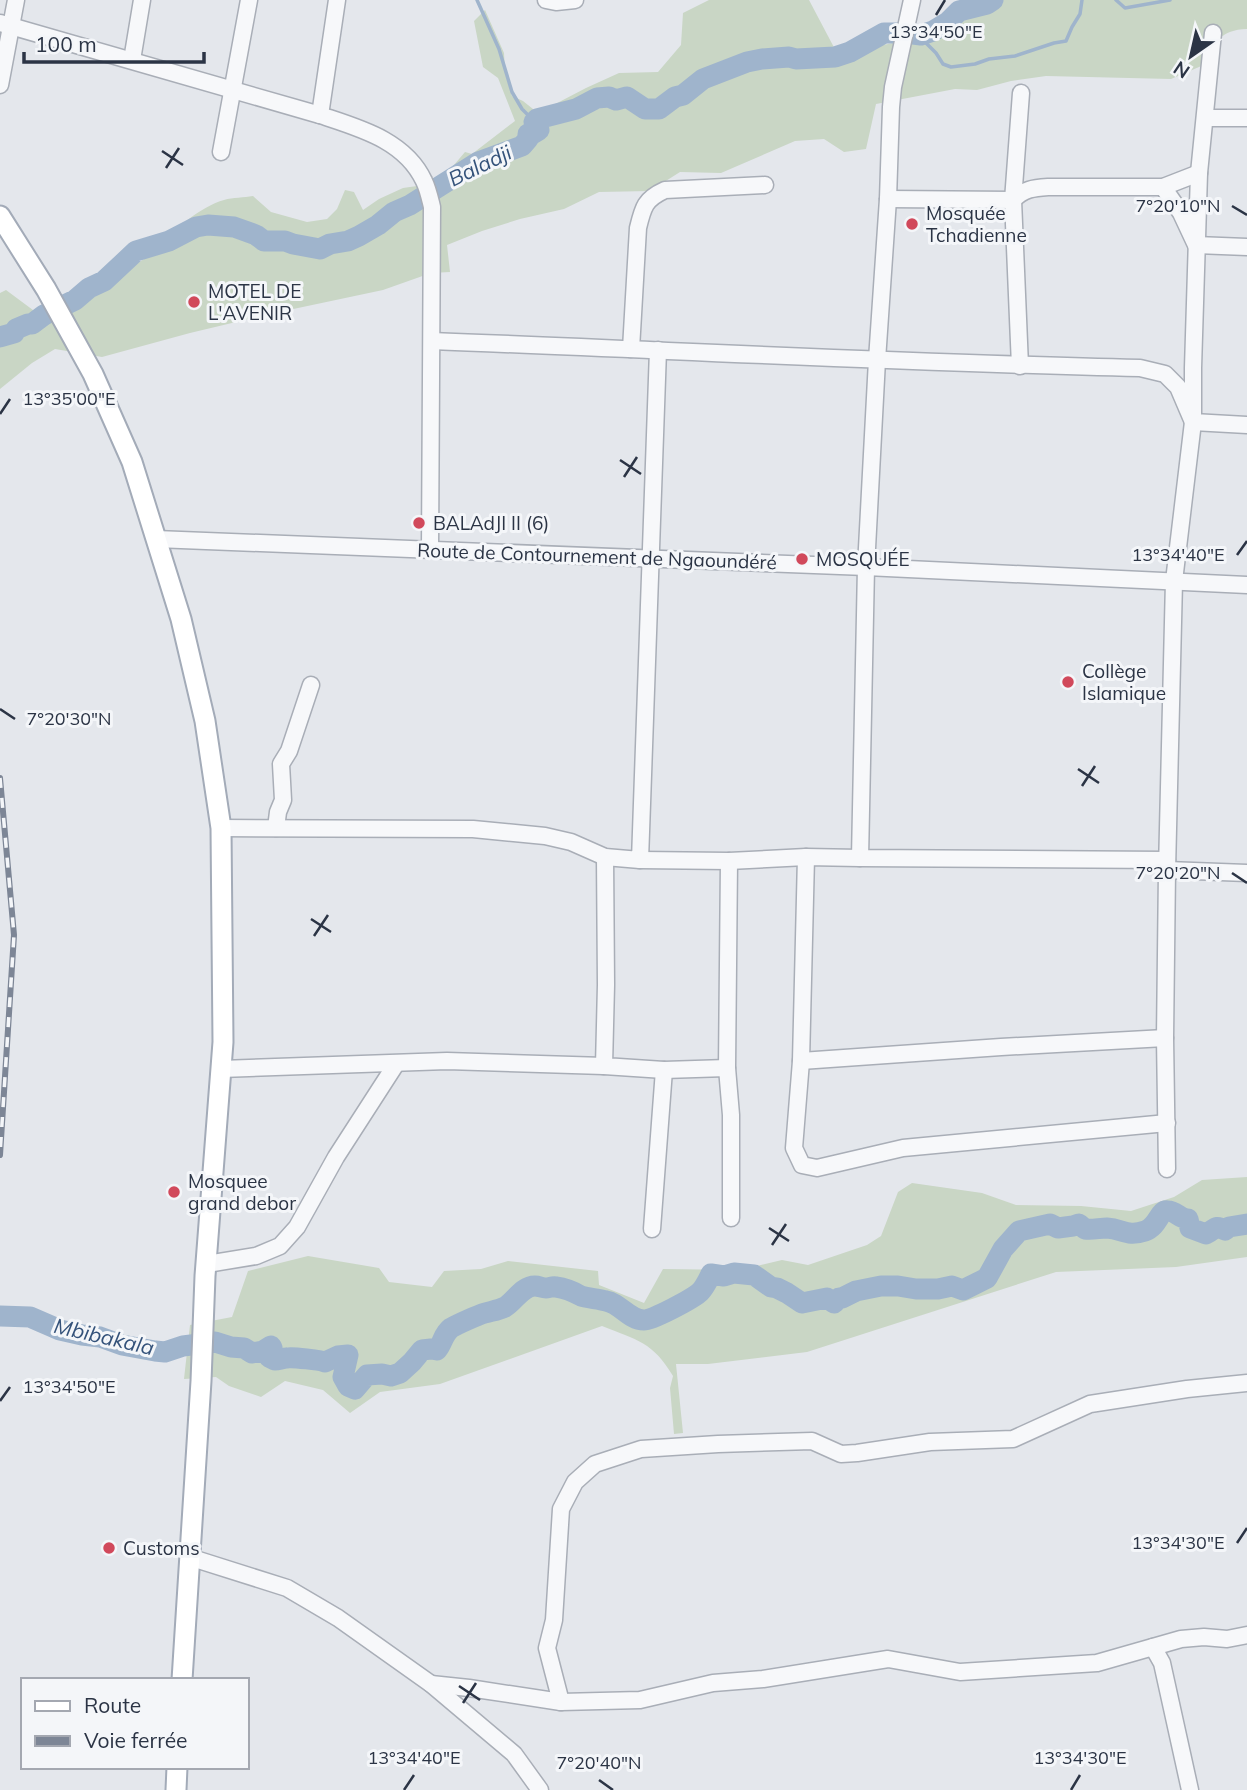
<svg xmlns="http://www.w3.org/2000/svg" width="1247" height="1790" viewBox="0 0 1247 1790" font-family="Mulish,sans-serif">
<rect width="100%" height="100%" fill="#e4e7ec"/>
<g fill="#c9d6c5">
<path d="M709,0H809L838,55H852L878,46L923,37L951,13L962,0H1247V29C1220,30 1216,41 1206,64L1171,79L1046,76L1011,81L977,90L955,89L876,104L866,149L844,152L824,139L795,141L721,173L680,172L650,191L599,192L564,209L520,219L482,231L447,245L450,272L431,273L383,290L265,315L190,333L102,357L55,349L32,363L0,389V293L6,290L41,316L75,302L157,251C170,231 202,206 224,200C233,197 244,198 253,196L271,212L307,222L327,219L337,209L345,190L354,192L363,210L379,199L403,188L431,184L448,172L465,152L472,154L515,121L498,78L483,67L474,21L485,10L504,53L505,73L512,96L523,101L538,113L586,88L619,73L658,72L681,45L683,13Z"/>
<path d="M1247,1177V1257L1176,1267L1056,1272L807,1352L708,1364H676L683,1433L674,1434L670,1388L673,1376C653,1342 637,1340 602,1326L440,1384L380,1392L350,1413L323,1390L285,1381L261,1397L229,1386L216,1377L184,1379L190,1325L232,1317L248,1271L308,1256L379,1268L389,1282L432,1287L444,1271L481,1269L508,1261L598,1271L599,1285L644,1303L663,1269L740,1270L782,1260L808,1265L867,1245L881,1236L898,1192L912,1183L982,1193L1016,1205L1081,1206L1131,1211L1174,1197L1202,1180Z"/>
</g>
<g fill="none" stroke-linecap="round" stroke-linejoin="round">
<g stroke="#9fb4cc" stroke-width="3.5">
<path d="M477,0L499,49L512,92L522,109L531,118L539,130"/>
<path d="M1116,0L1125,8L1170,0"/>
<path d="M921,35L926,43L936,53L943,64L951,67L975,64L989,59L1015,56L1054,43L1066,41L1072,27L1080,14L1082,0"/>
</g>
<g stroke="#9fb4cc" stroke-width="21">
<path d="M0,337L14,333L16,329L28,324H32L44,315L75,300L89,288L104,281L136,251L169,241L196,227L208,225L234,227L256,235L264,241H285L293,244L320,249L330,244L348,241L359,236L378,225L394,212L410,205L478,162L522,146L528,139V134L529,136L539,130L534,122L537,119L576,109L597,98L609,97L616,100L627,97L645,109H659L675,97L683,95L703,79L747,62L762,59L789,57L796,59L835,57L850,52L884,33H905L921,35L933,31L948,22L959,11L987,4L993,0"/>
<path d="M0,1316L30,1317L60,1330L82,1335L100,1337L122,1345L155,1351L165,1352L183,1346L215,1342L231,1347L244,1348L252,1353L263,1351L271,1346L272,1348L269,1357L275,1360C279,1360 283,1358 287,1358C292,1357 321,1360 325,1362L338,1356L348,1355L343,1377L348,1386L355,1389L367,1375L382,1374L391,1376L400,1373L412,1362L422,1350L431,1349L437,1350C443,1343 443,1334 451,1328C458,1324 478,1315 485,1313C492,1311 499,1310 505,1307C515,1301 522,1286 535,1286C539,1286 542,1288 546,1288C549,1288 553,1286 556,1287C564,1288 574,1292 581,1296C586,1298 600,1299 606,1301C620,1303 629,1320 644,1320C651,1321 694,1298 700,1292C705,1287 708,1280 711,1274L724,1276L734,1273L754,1275L771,1287L777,1288L787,1293L802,1303L827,1298L834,1303L839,1298H842L856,1291L881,1286H898L916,1289H938L952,1286L963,1290L987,1278L1003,1249L1019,1231L1050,1224L1058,1228L1073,1226L1079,1224L1085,1229C1092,1230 1100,1228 1107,1228C1123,1229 1127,1237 1145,1231C1159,1226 1159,1209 1168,1211C1176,1211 1180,1219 1188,1219L1190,1228L1206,1234C1215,1230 1214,1224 1225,1230L1229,1227L1247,1224"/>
</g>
<defs>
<g id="minor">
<path d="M546,0L556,2L575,0"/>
<path d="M912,0L893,87L891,107L888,199L877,360L866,567L860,858L1167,860"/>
<path d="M0,23L320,115C359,128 405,140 424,181C428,189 430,199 432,207L430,550"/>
<path d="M132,60L142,0"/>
<path d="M0,85L16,0"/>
<path d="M320,115L337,0"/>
<path d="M1205,118H1247"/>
<path d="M221,152L249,0"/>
<path d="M1163,187L1181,213L1196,245L1247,247"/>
<path d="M888,199L1013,200C1024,189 1033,188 1048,187H1163L1199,173"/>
<path d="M432,341C668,350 904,363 1140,368L1165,374L1178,387L1193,422L1247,425"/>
<path d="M631,349L638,228C643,207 645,199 665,190L765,185"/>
<path d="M1020,366L1013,200L1021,93"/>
<path d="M156,539L866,567L1247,585"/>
<path d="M221,828L473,829L545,836L571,842L605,857L640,860L658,350"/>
<path d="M276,828L278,812L283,800L281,764L289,751L311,685"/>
<path d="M605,857L606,985L604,1066L664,1070L727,1068"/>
<path d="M806,857L801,1061L794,1148L802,1165L817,1168L903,1148L1167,1123"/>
<path d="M640,860L729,861L806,857L860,858"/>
<path d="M729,861L727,1068L731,1115V1218"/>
<path d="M1167,870L1247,873"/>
<path d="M801,1061L1001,1047L1165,1038"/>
<path d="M221,1069L447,1061L604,1066"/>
<path d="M1167,1169L1165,1038L1167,870L1174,581L1193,422V368L1199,173L1213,33"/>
<path d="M652,1229L664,1070"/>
<path d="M207,1264L256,1256L280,1246L297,1227L336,1157L396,1064"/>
<path d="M189,1557L287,1588L338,1618L431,1684L514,1754L540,1790"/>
<path d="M1153,1647L1162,1663L1190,1790"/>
<path d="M431,1684L469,1688L561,1702L640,1700L713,1683L763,1679L888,1659L960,1672L1097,1663L1181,1639L1204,1637L1227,1639L1247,1635"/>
<path d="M561,1702L547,1648L554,1620L561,1509L575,1482L595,1464L641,1449L718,1444L812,1441L841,1454L857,1453L930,1442L1013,1439L1090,1404L1187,1389L1247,1383"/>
</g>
<g id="major">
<path d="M0,216L46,289L93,374L132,462L181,619L205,721L221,828L223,1042L205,1276L201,1381L182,1680"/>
<path d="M176,1790L177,1767"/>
</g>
</defs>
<use href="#minor" stroke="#a9aeb7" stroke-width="19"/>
<use href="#major" stroke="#a3abb8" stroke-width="23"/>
<use href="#minor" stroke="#f7f8fa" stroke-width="16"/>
<use href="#major" stroke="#fff" stroke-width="19"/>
<defs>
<path id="rail" d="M0,778L14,935L0,1155"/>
</defs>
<use href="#rail" stroke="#7d8696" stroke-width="6"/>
<use href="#rail" stroke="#f4f6f9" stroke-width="3.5" stroke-dasharray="10" stroke-linecap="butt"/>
</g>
<path fill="none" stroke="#2b3445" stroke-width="2.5" d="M936,15L945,0M162,151L183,165M166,168L179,148M1232,206L1247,215M0,414L10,399M620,460L641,474M624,477L637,457M1237,555L1247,541M0,709L15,719M1078,769L1099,783M1082,786L1095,766M1232,873L1247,883M311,919L331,932M314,936L328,915M769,1228L789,1241M772,1245L786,1224M0,1401L10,1387M1237,1543L1247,1528M459,1686L480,1700M463,1703L476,1683M599,1780L613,1790M404,1790L414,1775M1071,1790L1080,1775"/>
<g fill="#d1495b" stroke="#f4f6f9" stroke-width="2.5">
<circle cx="912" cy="224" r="7"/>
<circle cx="194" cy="302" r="7"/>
<circle cx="419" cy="523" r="7"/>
<circle cx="802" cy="559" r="7"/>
<circle cx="1068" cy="682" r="7"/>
<circle cx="174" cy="1192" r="7"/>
<circle cx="109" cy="1548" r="7"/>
</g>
<g text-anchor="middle" stroke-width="6" stroke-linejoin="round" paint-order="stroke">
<g font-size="19" fill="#2b3445" stroke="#f4f6f9" text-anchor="start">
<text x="926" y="220">Mosquée<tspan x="926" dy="22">Tchadienne</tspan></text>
<text x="208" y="298">MOTEL DE<tspan x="208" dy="22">L'AVENIR</tspan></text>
<text x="433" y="530">BALAdJI II (6)</text>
<text x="816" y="566">MOSQUÉE</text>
<text x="1082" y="678">Collège<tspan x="1082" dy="22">Islamique</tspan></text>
<text x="188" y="1188">Mosquee<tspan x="188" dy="22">grand debor</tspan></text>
<text x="123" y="1555">Customs</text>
</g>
<g font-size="19" fill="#2b3445" stroke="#f4f6f9">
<text transform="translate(597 556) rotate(2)" y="7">Route de Contournement de Ngaoundéré</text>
</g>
<g font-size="21" font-style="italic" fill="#34527a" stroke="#f4f6f9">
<text transform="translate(480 166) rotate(-26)" y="7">Baladji</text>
<text transform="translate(104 1337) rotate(13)" y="7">Mbibakala</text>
</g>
</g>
<g font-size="18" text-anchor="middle" fill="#2b3445" stroke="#f4f6f9" stroke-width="6" stroke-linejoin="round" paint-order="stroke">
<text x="936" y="38">13°34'50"E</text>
<text x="1178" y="212">7°20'10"N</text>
<text x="69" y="405">13°35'00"E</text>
<text x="1178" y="561">13°34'40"E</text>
<text x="69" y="725">7°20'30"N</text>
<text x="1178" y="879">7°20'20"N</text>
<text x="69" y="1393">13°34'50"E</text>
<text x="1178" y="1549">13°34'30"E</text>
<text x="414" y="1764">13°34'40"E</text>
<text x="1080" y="1764">13°34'30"E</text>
<text x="599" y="1769">7°20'40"N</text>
</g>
<rect x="21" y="1678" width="228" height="91" fill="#f4f6f9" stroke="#a4a8b1" stroke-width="2"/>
<rect x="35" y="1701" width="35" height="10" fill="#ffffff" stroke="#a4a8b1" stroke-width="2"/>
<text x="84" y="1713" font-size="21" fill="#2b3445">Route</text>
<rect x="35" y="1736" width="35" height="10" fill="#7d8696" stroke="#a4a8b1" stroke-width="2"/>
<text x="84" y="1748" font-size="21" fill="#2b3445">Voie ferrée</text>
<g transform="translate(1191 56) rotate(214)" stroke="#f4f6f9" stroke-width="5" paint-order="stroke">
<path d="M0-5L12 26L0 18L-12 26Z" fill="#2b3445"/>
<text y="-10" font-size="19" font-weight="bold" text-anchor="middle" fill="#2b3445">N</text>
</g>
<path d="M24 52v10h180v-10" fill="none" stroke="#2b3445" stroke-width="3.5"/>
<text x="35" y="52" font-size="21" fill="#2b3445" stroke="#f4f6f9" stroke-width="5" paint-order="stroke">100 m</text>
</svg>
